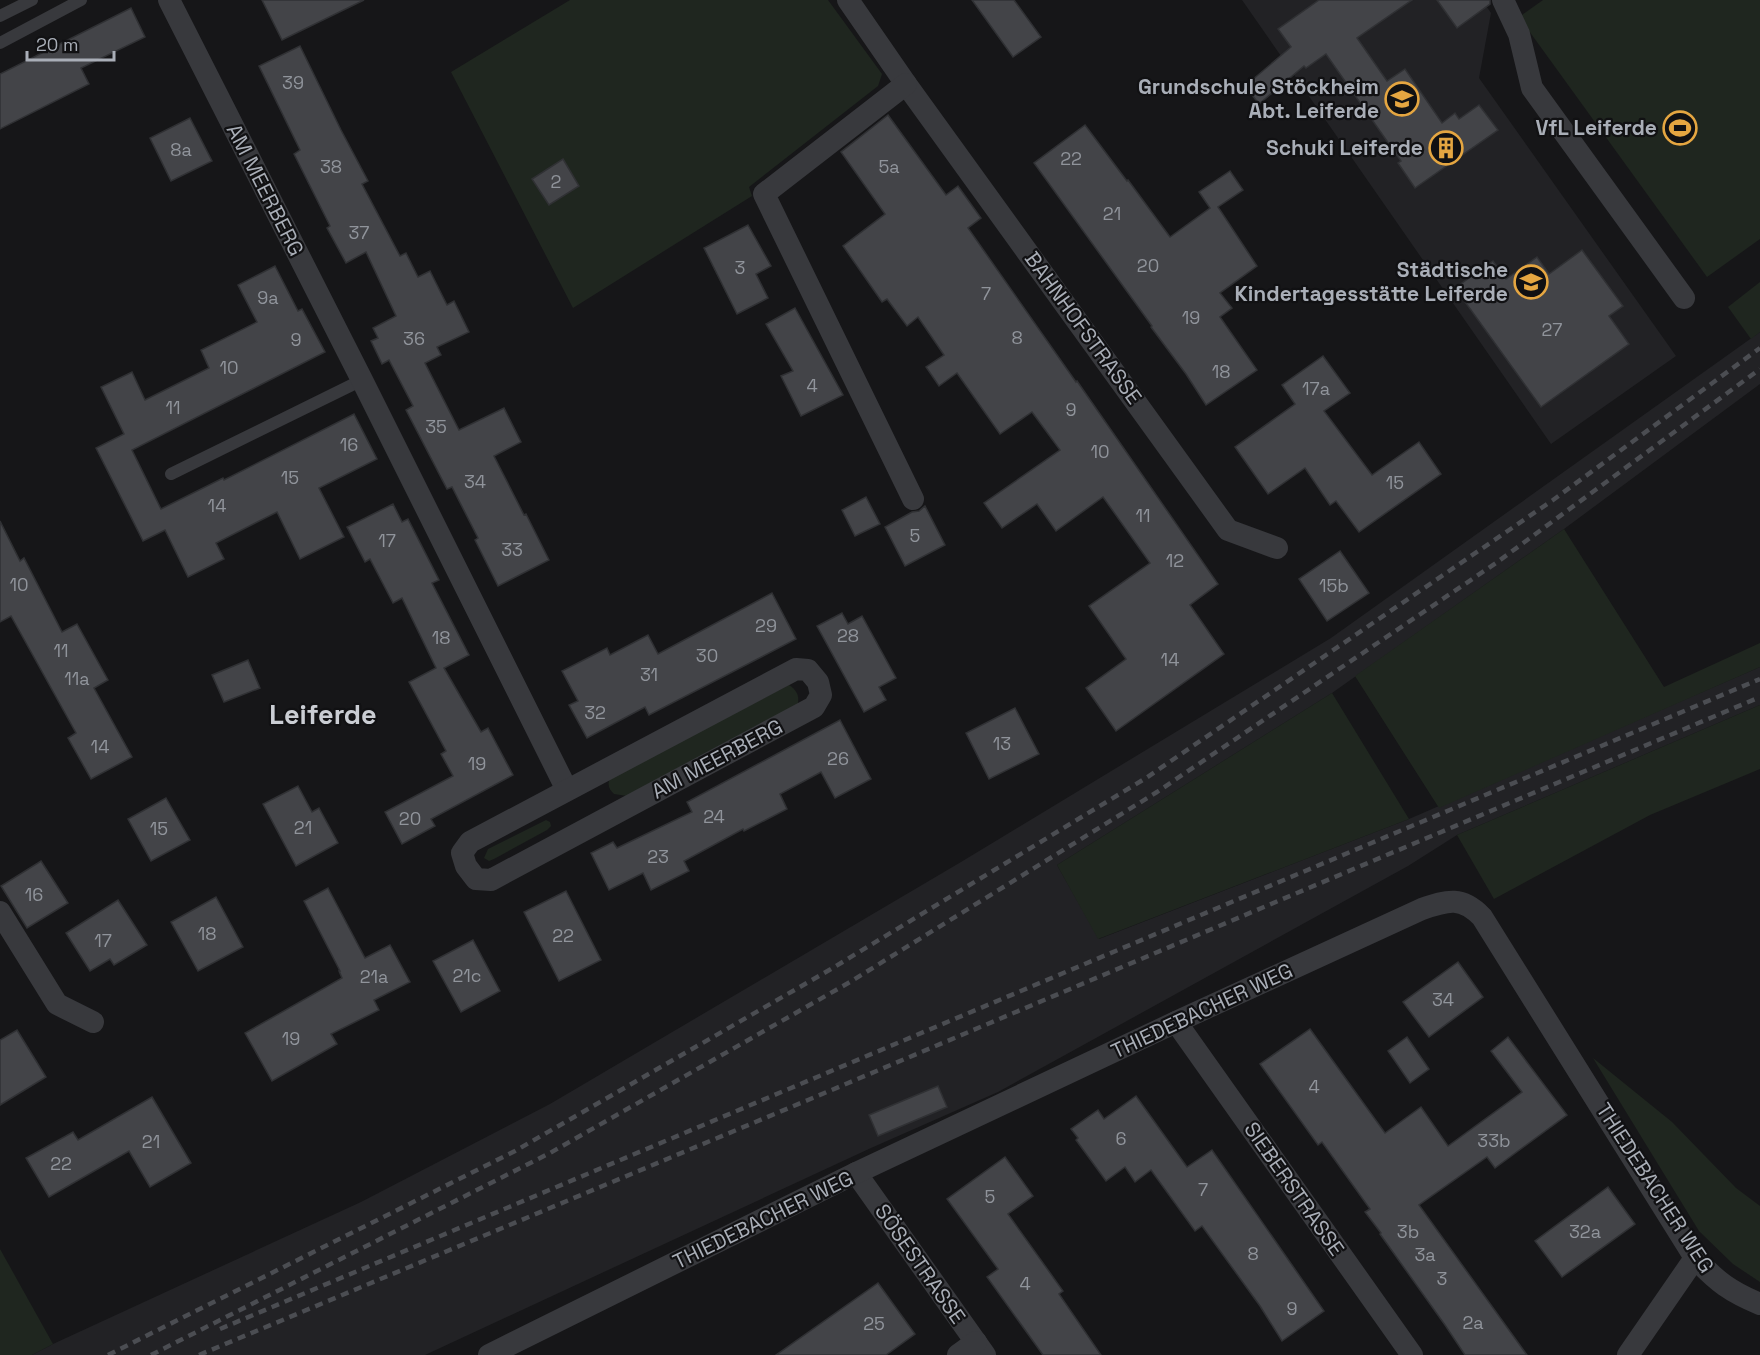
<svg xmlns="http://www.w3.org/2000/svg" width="1760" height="1355" viewBox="0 0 1760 1355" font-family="'Space Grotesk',sans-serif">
<rect width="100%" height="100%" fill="#161618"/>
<g fill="#222225">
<path d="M1242,0H1482L1491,13L1479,78L1676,356L1551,444Z"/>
<path d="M1760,332V384L1564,529L1332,693L1057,865L1099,939L1409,819L1760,667V705L1457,835L1408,866L998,1092L871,1148L425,1355H32L53,1344L361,1202L550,1104L961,862L1331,638Z"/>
</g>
<g fill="#1f261f">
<path d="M570,0H828L882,74L878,86L749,187L752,196L573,308L451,72Z"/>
<path d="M1543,0H1760V239L1707,277L1519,17Z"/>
<path d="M1760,282V332L1751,339L1728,307Z"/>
<path d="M1564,529L1664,687L1760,643V667L1439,808L1355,676Z"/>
<path d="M789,685C798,691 800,697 797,707L627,796L614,794C609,789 607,785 610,778Z"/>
<path d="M1332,693L1409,819L1098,939L1057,865Z"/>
<path d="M1760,705V769L1650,815L1494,899L1457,835Z"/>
<path d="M546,820L550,822L551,826L547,830L494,859L489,861L484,858L488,849Z"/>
<path d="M1593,1058L1672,1122L1736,1188L1760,1206V1282L1733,1264L1699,1231Z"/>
<path d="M0,1249L53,1344L32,1355H0Z"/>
</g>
<g fill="#434448" stroke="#303134" stroke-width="1.5">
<path d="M262,0H364L282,40Z"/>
<path d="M972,0H1014L1041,37L1013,57Z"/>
<path d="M1319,0H1412L1357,38L1387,81L1405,69L1442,123L1455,113L1459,119L1479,105L1498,130L1415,188L1398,163L1401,161L1326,54L1306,68L1304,66L1259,104L1245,86L1291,47L1278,29Z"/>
<path d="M1437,0H1490V4L1457,28Z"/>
<path d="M131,8L145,37L81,68L89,84L0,129V74Z"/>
<path d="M300,46L341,130L368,181L362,184L400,256L406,253L418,277L430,271L447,305L454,301L469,332L437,347L441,355L425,363L459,430L504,408L521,442L494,456L524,515L526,514L549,560L498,586L475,540L478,538L452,487L447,489L406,410L413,406L389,360L382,364L371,341L378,338L373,328L396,316L366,252L346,263L327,228L330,226L294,154L300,150L259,66Z"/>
<path d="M888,115L946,195L958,186L981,218L968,228L1076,382L1077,381L1218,584L1190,605L1224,654L1116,731L1086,688L1126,659L1089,606L1150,563L1103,497L1056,531L1037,504L1002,528L984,503L1060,450L1032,412L1000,434L957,373L939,386L926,367L944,355L918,317L907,326L887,299L882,302L843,246L885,214L841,152Z"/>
<path d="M190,118L212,161L171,181L150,138Z"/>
<path d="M1085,125L1127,181L1128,180L1170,237L1210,208L1199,192L1230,171L1243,190L1218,207L1257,266L1220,293L1232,308L1220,317L1257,370L1206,405L1186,374L1151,327L1152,326L1034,163Z"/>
<path d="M563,159L579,186L549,205L532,179Z"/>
<path d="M748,225L771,266L756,274L768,298L737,314L704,248Z"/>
<path d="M1582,250L1623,306L1609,316L1629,344L1541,407L1455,288L1493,261L1506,279L1537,257L1549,274Z"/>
<path d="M275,266L298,311L302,309L325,352L132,450L161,509L223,478L224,480L354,414L377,459L319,488L344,537L300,559L277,512L216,543L224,559L188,577L165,530L143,541L96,448L124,434L101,387L132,372L145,400L209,368L201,350L257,322L238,285Z"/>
<path d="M795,308L843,395L801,416L781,376L793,371L766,324Z"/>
<path d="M1323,356L1350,393L1324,411L1372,475L1419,442L1441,474L1359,532L1336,501L1330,505L1305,468L1268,494L1235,447L1295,404L1282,385Z"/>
<path d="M866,497L880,524L855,536L842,510Z"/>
<path d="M393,504L402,522L408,519L439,580L432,583L469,655L444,668L481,732L488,728L513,775L431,819L435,826L402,844L385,812L453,776L441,754L446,751L409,682L436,668L402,598L393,603L370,559L365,562L347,527Z"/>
<path d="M925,506L945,545L905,566L885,527L912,512L919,511Z"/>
<path d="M0,521L20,561L24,558L62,632L77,624L108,680L94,688L132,757L91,779L68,738L76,733L11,616L0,622Z"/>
<path d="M1340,551L1369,593L1327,621L1299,579Z"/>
<path d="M772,593L796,639L649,715L645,707L587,738L569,705L578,701L562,671L607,648L610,655L648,635L658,654Z"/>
<path d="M842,613L848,624L862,616L896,678L879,687L886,700L864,712L817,626Z"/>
<path d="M248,660L260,688L224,702L212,675Z"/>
<path d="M1015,708L1039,754L989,779L966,733Z"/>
<path d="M840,720L871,779L835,798L821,772L780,794L787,809L744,831L743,829L684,861L689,871L651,890L643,873L609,890L591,853L613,842L617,848L692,812L687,802Z"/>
<path d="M298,786L312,812L319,808L338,843L296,866L263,804Z"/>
<path d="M166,798L190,840L151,861L128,819Z"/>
<path d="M41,861L68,903L27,928L1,886Z"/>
<path d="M328,888L365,958L390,945L410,982L374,1000L379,1010L331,1034L337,1044L272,1081L245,1033L342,978L339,971H340L304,901Z"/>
<path d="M566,891L601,960L559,981L524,912Z"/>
<path d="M216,897L243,947L198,971L171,922Z"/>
<path d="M118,900L147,945L114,965L110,959L90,971L66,933Z"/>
<path d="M473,940L500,991L461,1012L433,961Z"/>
<path d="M1458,962L1483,997L1429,1037L1403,1002Z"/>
<path d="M1310,1029L1385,1133L1421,1107L1448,1146L1522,1092L1491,1051L1508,1037L1567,1115L1495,1168L1487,1157L1419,1205L1527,1355H1465L1445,1325L1380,1234L1381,1233L1365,1212L1370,1209L1322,1142L1318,1145L1260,1064Z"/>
<path d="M17,1030L46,1077L0,1105V1040Z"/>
<path d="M1407,1037L1429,1069L1410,1083L1388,1051Z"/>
<path d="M938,1086L947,1107L878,1136L869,1115Z"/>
<path d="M1136,1096L1187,1167L1212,1150L1324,1311L1282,1341L1260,1306L1202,1226L1195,1231L1151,1170L1135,1182L1125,1167L1106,1181L1076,1140L1078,1138L1071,1129L1098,1110L1104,1119Z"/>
<path d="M152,1097L191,1163L150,1187L129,1151L49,1197L26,1158L73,1132L78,1140Z"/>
<path d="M1005,1157L1033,1196L1008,1214L1063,1291L1059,1294L1101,1355H1043L987,1277L998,1269L947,1199Z"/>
<path d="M1608,1187L1635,1224L1562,1277L1535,1241Z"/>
<path d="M878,1283L915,1334L886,1355H776Z"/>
</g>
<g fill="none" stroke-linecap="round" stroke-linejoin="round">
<g stroke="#38393d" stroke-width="12">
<path d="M0,16L32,0"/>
<path d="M0,43L81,0"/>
<path d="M171,474L362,380"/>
</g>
<g stroke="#38393d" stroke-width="22">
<path d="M169,0L362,380L567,790"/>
<path d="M848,0L906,84L1228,530L1277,548"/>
<path d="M1503,0L1519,34L1532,88L1684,298"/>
<path d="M906,84L764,194L913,499"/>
<path d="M796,669L808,670L818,682L821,695L814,707L491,880L476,879L466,866L462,853L470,842Z"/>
<path d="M0,912L57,1004L93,1022"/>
<path d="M1176,1022L1412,1355"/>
<path d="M856,1173L985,1355"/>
<path d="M489,1355L856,1173L1176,1022L1422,909C1448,900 1462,896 1482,917L1695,1258C1717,1282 1731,1292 1760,1304"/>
<path d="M958,1355L976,1342"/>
<path d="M1628,1355L1695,1258"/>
</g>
<g stroke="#4b4d52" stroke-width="4.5" stroke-dasharray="8 6" stroke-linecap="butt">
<path d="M220,1329L1760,679"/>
<path d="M108,1355L515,1151L831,969L1146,778L1553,500L1760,348"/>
<path d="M151,1355L550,1153L850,982L1157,792L1496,563L1760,369"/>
<path d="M199,1355L808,1100L1760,697"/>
</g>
</g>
<defs>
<symbol id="school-ring" viewBox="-11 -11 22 22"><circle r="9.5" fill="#111113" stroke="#e5a641" stroke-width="1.5"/><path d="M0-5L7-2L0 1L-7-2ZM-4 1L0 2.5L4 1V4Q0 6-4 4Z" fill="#e5a641"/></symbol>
<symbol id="stadium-ring" viewBox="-11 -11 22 22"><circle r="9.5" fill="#111113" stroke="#e5a641" stroke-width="1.5"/><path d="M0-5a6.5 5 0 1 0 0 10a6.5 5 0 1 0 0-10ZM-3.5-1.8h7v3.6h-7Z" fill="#e5a641"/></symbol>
<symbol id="building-ring" viewBox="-11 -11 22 22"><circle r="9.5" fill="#111113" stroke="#e5a641" stroke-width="1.5"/><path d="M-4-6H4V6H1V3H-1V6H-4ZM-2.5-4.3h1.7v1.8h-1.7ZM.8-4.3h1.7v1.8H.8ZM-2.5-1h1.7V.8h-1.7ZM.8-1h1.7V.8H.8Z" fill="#e5a641"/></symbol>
</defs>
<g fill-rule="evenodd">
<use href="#school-ring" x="1383" y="80" width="38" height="38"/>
<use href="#stadium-ring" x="1661" y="109" width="38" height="38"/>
<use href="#building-ring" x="1427" y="129" width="38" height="38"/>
<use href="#school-ring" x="1512" y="263" width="38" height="38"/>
</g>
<g text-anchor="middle" stroke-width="4.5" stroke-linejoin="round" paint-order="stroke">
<g font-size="18" fill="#90949b">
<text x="293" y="89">39</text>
<text x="181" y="156">8a</text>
<text x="1071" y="165">22</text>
<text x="331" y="173">38</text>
<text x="889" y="173">5a</text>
<text x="556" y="188">2</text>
<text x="1112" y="220">21</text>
<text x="359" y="239">37</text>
<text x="1148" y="272">20</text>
<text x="740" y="274">3</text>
<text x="986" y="300">7</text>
<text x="268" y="304">9a</text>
<text x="1191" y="324">19</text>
<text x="1552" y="336">27</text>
<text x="1017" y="344">8</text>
<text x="414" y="345">36</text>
<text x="296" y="346">9</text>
<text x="229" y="374">10</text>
<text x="1221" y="378">18</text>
<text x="812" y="392">4</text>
<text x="1316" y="395">17a</text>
<text x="173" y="414">11</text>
<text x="1071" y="416">9</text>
<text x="436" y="433">35</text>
<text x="349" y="451">16</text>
<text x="1100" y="458">10</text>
<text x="290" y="484">15</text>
<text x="475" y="488">34</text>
<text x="1395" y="489">15</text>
<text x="217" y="512">14</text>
<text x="1143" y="522">11</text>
<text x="915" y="542">5</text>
<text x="387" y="547">17</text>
<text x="512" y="556">33</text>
<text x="1175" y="567">12</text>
<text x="19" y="591">10</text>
<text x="1334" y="592">15b</text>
<text x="766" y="632">29</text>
<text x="848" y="642">28</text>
<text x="441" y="644">18</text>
<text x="61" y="657">11</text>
<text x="707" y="662">30</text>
<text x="1170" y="666">14</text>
<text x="649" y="681">31</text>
<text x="77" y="685">11a</text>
<text x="595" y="719">32</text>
<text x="1002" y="750">13</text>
<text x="100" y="753">14</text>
<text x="838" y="765">26</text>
<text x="477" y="770">19</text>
<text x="714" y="823">24</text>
<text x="410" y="825">20</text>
<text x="303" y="834">21</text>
<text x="159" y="835">15</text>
<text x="658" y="863">23</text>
<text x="34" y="901">16</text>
<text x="207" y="940">18</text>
<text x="563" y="942">22</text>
<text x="103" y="947">17</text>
<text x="467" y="982">21c</text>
<text x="374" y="983">21a</text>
<text x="1443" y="1006">34</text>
<text x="291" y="1045">19</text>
<text x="1314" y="1093">4</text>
<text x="1121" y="1145">6</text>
<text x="1494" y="1147">33b</text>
<text x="151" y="1148">21</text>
<text x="61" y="1170">22</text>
<text x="1203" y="1196">7</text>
<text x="990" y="1203">5</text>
<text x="1408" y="1238">3b</text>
<text x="1585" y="1238">32a</text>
<text x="1253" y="1260">8</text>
<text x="1425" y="1261">3a</text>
<text x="1442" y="1285">3</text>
<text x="1025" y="1290">4</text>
<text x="1292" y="1315">9</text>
<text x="1473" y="1329">2a</text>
<text x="874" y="1330">25</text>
</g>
<g font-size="21" font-weight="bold" fill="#a9aeb7" stroke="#111113" text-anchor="end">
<text x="1379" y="94">Grundschule Stöckheim<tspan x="1379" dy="24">Abt. Leiferde</tspan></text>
<text x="1657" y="135">VfL Leiferde</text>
<text x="1423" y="155">Schuki Leiferde</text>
<text x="1508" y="277">Städtische<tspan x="1508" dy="24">Kindertagesstätte Leiferde</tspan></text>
</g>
<g font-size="21" fill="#a9aeb7" stroke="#111113">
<text transform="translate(265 190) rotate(63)" y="7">AM MEERBERG</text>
<text transform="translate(1083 328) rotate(54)" y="7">BAHNHOFSTRASSE</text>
<text transform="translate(717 759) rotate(-28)" y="7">AM MEERBERG</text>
<text transform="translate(1202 1011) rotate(-25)" y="7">THIEDEBACHER WEG</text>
<text transform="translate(1655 1188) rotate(57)" y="7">THIEDEBACHER WEG</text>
<text transform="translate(1294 1189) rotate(55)" y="7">SIEBERSTRASSE</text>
<text transform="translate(763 1220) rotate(-26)" y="7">THIEDEBACHER WEG</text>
<text transform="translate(920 1264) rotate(55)" y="7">SÖSESTRASSE</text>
</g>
<g font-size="27" font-weight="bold" fill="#cacdd3" stroke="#111113">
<text x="323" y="724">Leiferde</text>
</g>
</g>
<path d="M27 51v9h87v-9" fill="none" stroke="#a9aeb7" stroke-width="3"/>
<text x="36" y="51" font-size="18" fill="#a9aeb7" stroke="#111113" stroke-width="4.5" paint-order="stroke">20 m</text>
</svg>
